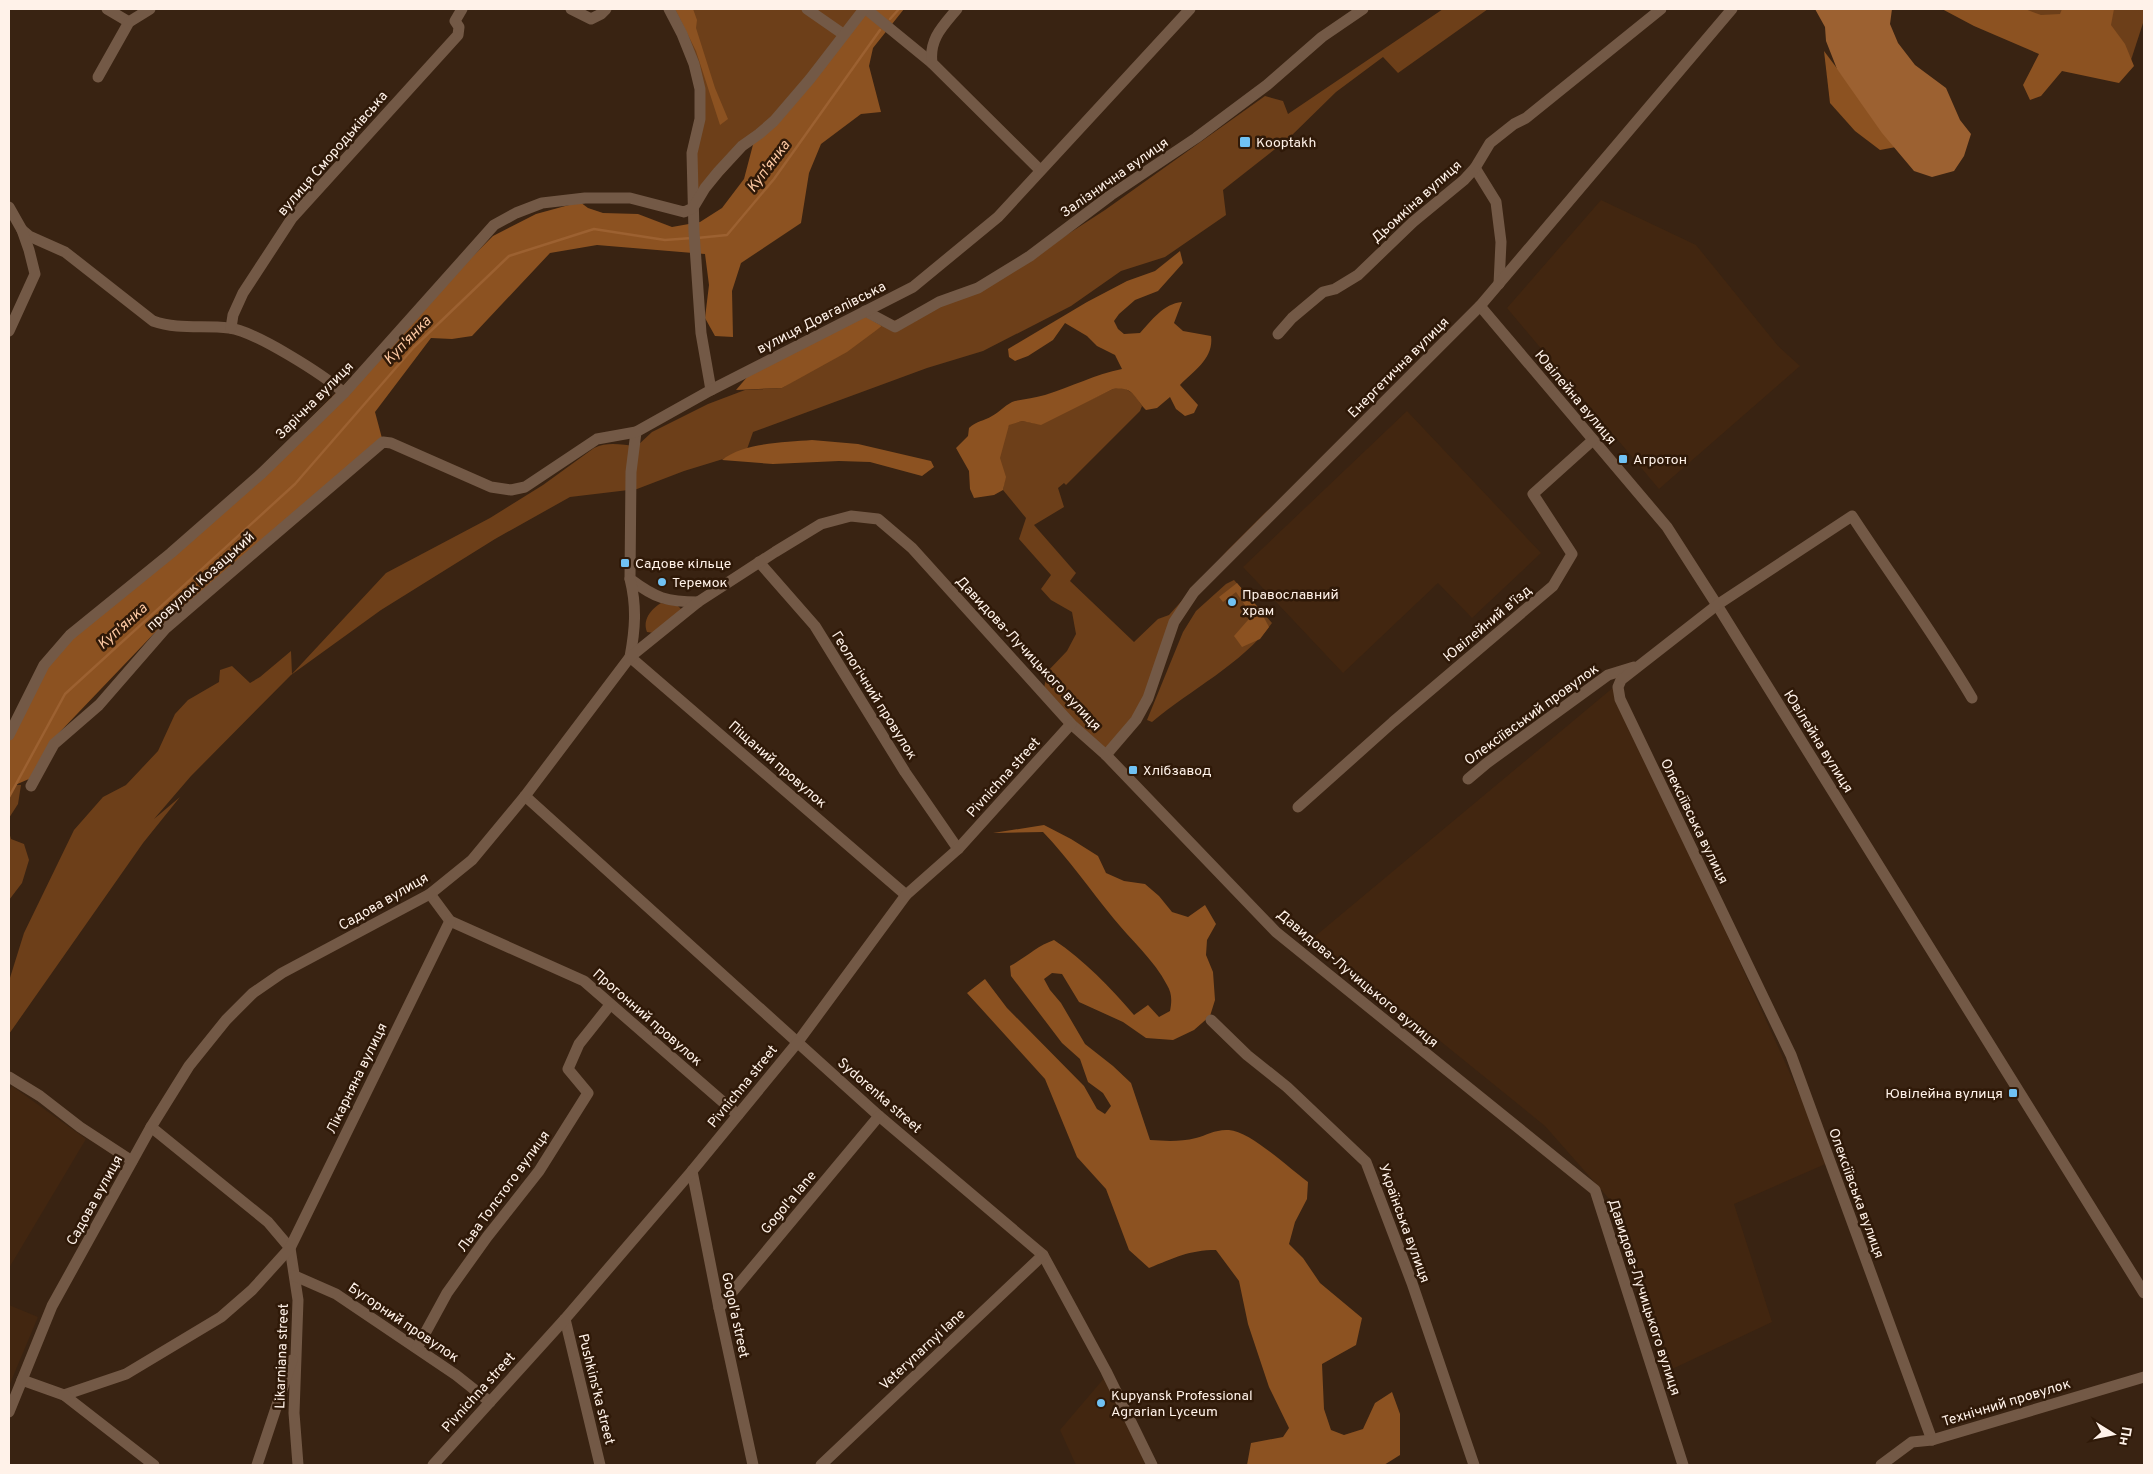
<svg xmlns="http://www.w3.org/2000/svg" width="2153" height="1474" viewBox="0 0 2153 1474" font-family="Overpass,sans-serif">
<rect width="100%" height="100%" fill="#392312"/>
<g fill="#422610">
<path d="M1601,200L1696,245L1778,346L1800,366L1659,489L1507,308Z"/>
<path d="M1407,411L1541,553L1472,618L1438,583L1343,673L1243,567Z"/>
<path d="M1615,686L1830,1162L1734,1204L1772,1322L1668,1371L1619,1210L1545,1126L1313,938Z"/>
<path d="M12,1086L86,1139L9,1268V1091Z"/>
<path d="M9,1305L38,1317L9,1386Z"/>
<path d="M1106,1376L1148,1465H1076L1060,1430Z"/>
</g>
<g fill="#6d3f19">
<path d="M669,9H864L759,134L693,208L700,89Z"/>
<path d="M1443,9H1488L1398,73L1383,57L1336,92L1289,138L1223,190L1226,215L1165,257L1121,271L1071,306L983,351L927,368L753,432L746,452L684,471L637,489L570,497L495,539L381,610L291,675L191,776L154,819L180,797L143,843L9,1034V981L24,933L74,830L103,797L126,785L158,751L175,714L188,700L219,682L220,670L232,666L250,683L260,677L291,651L292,674L386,573L490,518L543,485L594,448C609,441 621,445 637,446L652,432L708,404L745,390L782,388L882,326L939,302L991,284L1105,210L1265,96L1283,101L1288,114Z"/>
<path d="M2022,9H2144V20L2131,60Z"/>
<path d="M1123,387L1135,395L1142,406L1140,411L1066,485L1064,483L1058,488L1064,507L1034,525L1076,573L1070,581L1134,642L1158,619L1169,615L1227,551L1269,509L1174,621L1148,697L1106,755L1043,694L1047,672L1067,651L1076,634L1072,612L1051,600L1041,589L1051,575L1019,539L1026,518L1003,490C1007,472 1002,474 999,459C997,447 1005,433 1010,423L1022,421L1039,424L1113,389Z"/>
<path d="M1234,580L1272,623C1241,665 1191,689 1152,722L1147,720L1183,632L1196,611L1226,584Z"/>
<path d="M661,603L678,606L683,611L654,633L647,632C642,620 651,609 661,603Z"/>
<path d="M15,785H21L18,804L9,818V799Z"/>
<path d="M9,832L11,839L24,844L29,860L22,883L9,900Z"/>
</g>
<g fill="#8c5221">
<path d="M675,9H693L697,20L696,28L715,88L728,119L720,125L696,51Z"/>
<path d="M864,9H904L873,48L869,66L881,112L861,114L821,144L809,173L801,223L741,263L732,291L733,337L715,336L705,318L709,285L705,254L597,245L550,253L472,336L452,339L431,338L375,412L383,442L165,622L56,736L36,776L15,785L9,800V735L53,651L212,517L493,236L536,214L580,202L588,208L603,213L638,214L672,227L700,222L722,208L744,179L755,137Z"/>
<path d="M1942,9H2025L2041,15L2060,14L2062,9H2114L2111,25L2125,44L2134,66L2119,83L2062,71L2041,96L2030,100L2023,85L2039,54L1974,26Z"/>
<path d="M1824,51L1896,147L1880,150L1855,131L1830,103Z"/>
<path d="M1180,251L1183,263L1158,291L1135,300L1119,314L1114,321L1118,329L1124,334L1140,333C1152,320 1163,304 1182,302L1174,323L1183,331L1211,336C1214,358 1195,370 1180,385L1198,405L1194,413L1185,416L1176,409L1170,397L1157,408L1146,410C1134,398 1134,386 1113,389L1041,425L1022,421L1009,425L1000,458L1006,477L1003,490L994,495L974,498L970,489L969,471L956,448L968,436L969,428C976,421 984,421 992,416C1000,412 1007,403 1015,401C1025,399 1035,398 1045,395C1071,387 1096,374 1122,369L1115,355L1097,346L1087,336L1065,323L1053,340L1028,356L1015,361L1009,357L1008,349L1087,302L1127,281L1155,271Z"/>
<path d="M863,315L882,326L847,352L782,388L736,390L748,376Z"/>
<path d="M812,440L858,444L931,461L934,467L922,476L870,462L839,461L773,464L722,460C743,443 785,442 812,440Z"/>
<path d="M1237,583L1260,610L1269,627L1260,639L1242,647L1234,636L1248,620L1251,614L1236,592L1223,602L1219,597Z"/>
<path d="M1044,825L1071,839L1098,856L1106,873L1124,881L1145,884L1159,896L1172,912L1188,917L1205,905L1216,924L1207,940L1206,955L1213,972L1215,1000L1210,1016L1194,1030L1173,1040L1146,1038L1123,1022L1079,1002L1062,974L1052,973L1044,979L1050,990L1061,1003L1085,1044L1113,1066L1131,1083L1150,1140C1165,1141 1180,1142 1196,1138C1207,1135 1216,1129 1229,1130C1250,1131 1290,1169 1308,1182L1307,1199L1295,1222L1289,1244L1303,1258L1320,1283L1362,1318L1356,1345L1322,1364L1324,1409L1331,1430L1344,1435L1363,1429L1375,1403L1392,1392L1400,1414V1455L1384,1465H1247L1251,1443L1283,1437L1289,1428L1269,1387L1248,1324L1239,1281L1216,1250C1189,1250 1174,1258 1149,1268L1129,1250L1106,1189L1077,1157L1045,1079L967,993L985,979L1007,1008L1084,1086L1097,1109L1105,1114L1111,1106L1103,1093L1088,1082L1080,1059L1062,1043L1011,976L1010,966C1025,958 1037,946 1054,940C1084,960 1110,987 1134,1015L1148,1005L1159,1017L1170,1011C1172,1001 1172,993 1167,985C1154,960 1131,940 1114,919C1090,890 1069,859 1043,832L993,833Z"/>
</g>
<path fill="#9c6131" d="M1815,9H1892L1890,24L1898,43L1915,65L1946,88L1960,120L1971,134L1964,156L1954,171L1932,177L1914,171L1882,133L1837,69L1826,41L1825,27Z"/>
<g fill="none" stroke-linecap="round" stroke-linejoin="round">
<g stroke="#9c6131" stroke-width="2.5">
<path d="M890,19L899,9"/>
<path d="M697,238L727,235L774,179L880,30"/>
<path d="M9,797L65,694L295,484L414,347L509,256L594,229L665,240L692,238"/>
</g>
<g stroke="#735946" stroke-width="11">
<path d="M107,9L129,22"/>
<path d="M571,9L591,19L601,14L606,9"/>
<path d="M669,9L682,34L694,64L700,89V119L692,153L694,232L701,333L711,390"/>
<path d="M807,9L843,34"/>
<path d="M866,9L932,63"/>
<path d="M957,9C942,27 929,39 932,63L1040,170"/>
<path d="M98,77L129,22L150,9"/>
<path d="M1475,168L1496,202L1501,242L1499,284"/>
<path d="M9,207L22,230L29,236L65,252L153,321C178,330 203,325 229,328C255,331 324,375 344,393"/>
<path d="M1480,306L1667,527L1717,605L2144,1293"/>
<path d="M865,311L895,327L939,302L978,288L1030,256L1111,195L1196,138L1267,85L1322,37L1363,9"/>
<path d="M231,328L233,315L243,293L292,218L458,35L459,27L455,21L462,9"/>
<path d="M9,331L35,274L29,250L22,230"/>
<path d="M1278,334L1292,318L1323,292L1335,289L1358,275L1413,222L1464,180L1475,168L1490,143L1514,124L1526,118L1661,9"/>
<path d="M636,432L631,472L630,579C655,598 667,602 698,602"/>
<path d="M759,562L815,626L905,772L958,849"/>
<path d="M630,579C637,607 635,630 630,657L906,895"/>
<path d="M9,735L44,665L70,635L171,553L262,473L344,393L494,225L516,213L542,203L585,198H630L684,212L693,208L705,188L718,172L742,146L759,134L774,121L810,79L864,9"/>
<path d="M1106,755L1136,720L1148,698L1174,622L1194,592L1480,306L1732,9"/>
<path d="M1468,779L1487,763L1608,675L1634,667"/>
<path d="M31,786L54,744L99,705L166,628L383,442L391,443L491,487L511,490L525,487L597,439L636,432L711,390L913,287L998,217L1190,9"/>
<path d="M525,796L879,1116L1043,1255L1106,1371L1152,1465"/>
<path d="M1298,807L1393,722L1553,586L1572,554L1533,494L1593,440"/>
<path d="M430,894L450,921L584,981L738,1115"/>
<path d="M1211,1020L1247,1055L1287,1087L1366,1162L1412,1283L1474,1465"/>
<path d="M9,1077L40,1096L80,1127L132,1161"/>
<path d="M151,1127L268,1222L290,1248L298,1300L294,1413L298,1465"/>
<path d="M692,1171L719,1308L753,1465"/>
<path d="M295,1276L336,1294L456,1375L490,1402"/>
<path d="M719,1308L879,1116"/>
<path d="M565,1319L600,1465"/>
<path d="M417,1348L447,1293L487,1237L539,1171L588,1093L568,1069L579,1044L610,1005"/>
<path d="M22,1380L64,1395L126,1374L221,1317L252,1290L290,1248L450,921"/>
<path d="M64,1395L154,1465"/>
<path d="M9,1412L52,1306L151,1127L189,1066L226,1020L253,993L282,973L430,894L472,860L525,796L630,657L698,602L775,552L821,524L851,516L878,519L912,548L1071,724L1106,755L1276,932L1595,1190L1683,1465"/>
<path d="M1932,1440L1791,1055L1620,699L1618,687L1621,680L1717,605L1852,516C1892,577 1935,635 1972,698"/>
<path d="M257,1465L292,1360"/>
<path d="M433,1465L565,1319L692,1171L797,1043L906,895L958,849L1071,724"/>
<path d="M821,1465L1043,1255"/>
<path d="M1881,1465L1912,1442L1932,1440L2144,1377"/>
</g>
</g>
<g fill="#70c2f4" stroke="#2f1908" stroke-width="2">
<rect x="1239" y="136" width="12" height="12" rx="2.5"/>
<rect x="1618" y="454" width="10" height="10" rx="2.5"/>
<rect x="620" y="558" width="10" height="10" rx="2.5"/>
<circle cx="662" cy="582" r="5"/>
<circle cx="1232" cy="602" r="5"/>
<rect x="1128" y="765" width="10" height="10" rx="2.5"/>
<rect x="2008" y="1088" width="10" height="10" rx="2.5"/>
<circle cx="1101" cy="1403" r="5"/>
</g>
<g text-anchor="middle" stroke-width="5" stroke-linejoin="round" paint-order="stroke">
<g font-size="14" fill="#fff2e9" stroke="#2f1908" text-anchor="start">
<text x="1256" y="147">Kooptakh</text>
<text x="1633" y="464">Агротон</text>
<text x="635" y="568">Садове кільце</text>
<text x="672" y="587">Теремок</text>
<text x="1242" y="599">Православний<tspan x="1242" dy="16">храм</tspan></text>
<text x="1143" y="775">Хлібзавод</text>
<text x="2003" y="1098" text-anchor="end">Ювілейна вулиця</text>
<text x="1111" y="1400">Kupyansk Professional<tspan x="1111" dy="16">Agrarian Lyceum</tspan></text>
</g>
<g font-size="14" fill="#fff2e9" stroke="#2f1908">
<text transform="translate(332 153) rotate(-49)" y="5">вулиця Смородьківська</text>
<text transform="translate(1114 177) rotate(-35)" y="5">Залізнична вулиця</text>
<text transform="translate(1416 201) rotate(-42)" y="5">Дьомкіна вулиця</text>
<text transform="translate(821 317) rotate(-27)" y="5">вулиця Довгалівська</text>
<text transform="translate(1398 367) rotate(-45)" y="5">Енергетична вулиця</text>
<text transform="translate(1576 397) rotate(50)" y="5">Ювілейна вулиця</text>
<text transform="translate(314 400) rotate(-45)" y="5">Зарічна вулиця</text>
<text transform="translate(200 581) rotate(-42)" y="5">провулок Козацький</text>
<text transform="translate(1487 623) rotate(-40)" y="5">Ювілейний в'їзд</text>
<text transform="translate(1029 653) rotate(47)" y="5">Давидова-Лучицького вулиця</text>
<text transform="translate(875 695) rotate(58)" y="5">Геологічний провулок</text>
<text transform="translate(1531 714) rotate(-36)" y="5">Олексіївський провулок</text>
<text transform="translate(1819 741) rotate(58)" y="5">Ювілейна вулиця</text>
<text transform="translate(778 764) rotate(41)" y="5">Піщаний провулок</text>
<text transform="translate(1003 777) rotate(-48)" y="5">Pivnichna street</text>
<text transform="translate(1695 821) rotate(64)" y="5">Олексіївська вулиця</text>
<text transform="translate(383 901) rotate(-30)" y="5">Садова вулиця</text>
<text transform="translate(1358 978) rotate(40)" y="5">Давидова-Лучицького вулиця</text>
<text transform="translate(648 1017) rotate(41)" y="5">Прогонний провулок</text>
<text transform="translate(356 1078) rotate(-64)" y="5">Лікарняна вулиця</text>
<text transform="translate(742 1086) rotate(-51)" y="5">Pivnichna street</text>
<text transform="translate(880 1095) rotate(41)" y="5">Sydorenka street</text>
<text transform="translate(503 1191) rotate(-54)" y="5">Льва Толстого вулиця</text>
<text transform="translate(1857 1193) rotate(70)" y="5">Олексіївська вулиця</text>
<text transform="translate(94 1200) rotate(-61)" y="5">Садова вулиця</text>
<text transform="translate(788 1202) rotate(-50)" y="5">Gogol'a lane</text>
<text transform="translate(1405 1223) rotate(70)" y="5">Українська вулиця</text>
<text transform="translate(1645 1297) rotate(72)" y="5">Давидова-Лучицького вулиця</text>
<text transform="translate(736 1315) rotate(78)" y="5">Gogol'a street</text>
<text transform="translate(404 1322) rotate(34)" y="5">Бугорний провулок</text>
<text transform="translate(922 1349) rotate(-43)" y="5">Veterynarnyi lane</text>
<text transform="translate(281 1356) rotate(-88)" y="5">Likarniana street</text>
<text transform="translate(597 1389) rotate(76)" y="5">Pushkins'ka street</text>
<text transform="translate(478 1392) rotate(-48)" y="5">Pivnichna street</text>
<text transform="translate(2006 1402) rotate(-17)" y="5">Технічний провулок</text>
</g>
<g font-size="15" font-style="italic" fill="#fbc7a1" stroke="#2f1908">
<text transform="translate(768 166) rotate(-53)" y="5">Куп'янка</text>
<text transform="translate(407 340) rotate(-46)" y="5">Куп'янка</text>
<text transform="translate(122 626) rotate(-42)" y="5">Куп'янка</text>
</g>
</g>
<rect width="2153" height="1474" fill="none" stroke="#fff2e9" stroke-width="20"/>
<g transform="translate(2113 1434) rotate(100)" stroke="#2f1908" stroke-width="4" paint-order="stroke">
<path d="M0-4L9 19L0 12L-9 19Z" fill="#fff2e9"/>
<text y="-8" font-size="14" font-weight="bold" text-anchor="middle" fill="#fff2e9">Пн</text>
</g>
</svg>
